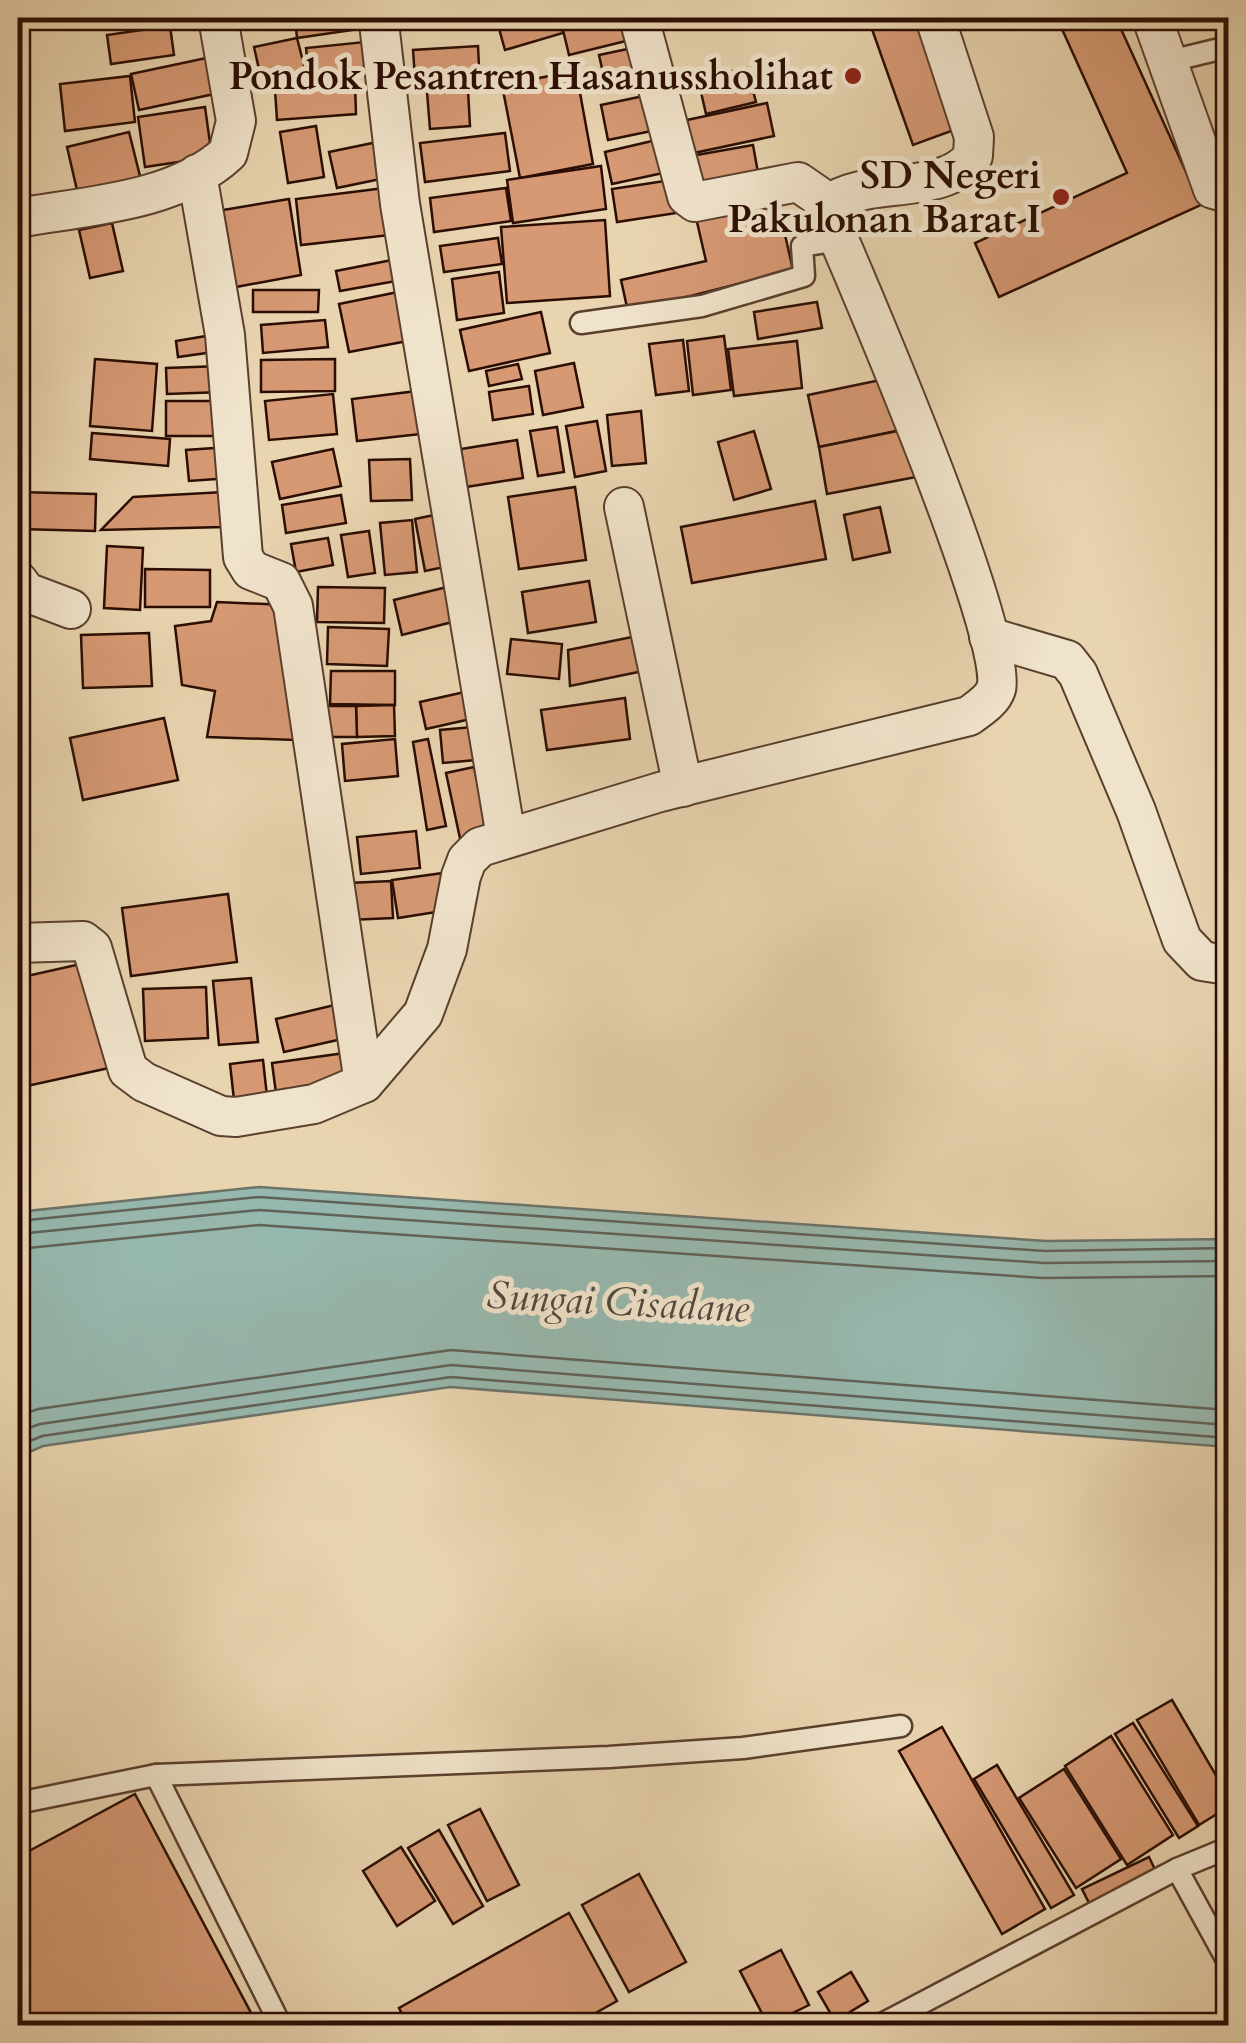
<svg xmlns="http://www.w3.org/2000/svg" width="1246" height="2043" viewBox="0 0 1246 2043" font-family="Cardo,serif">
<rect width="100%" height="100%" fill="#e8d4af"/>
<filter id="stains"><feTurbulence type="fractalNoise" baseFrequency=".002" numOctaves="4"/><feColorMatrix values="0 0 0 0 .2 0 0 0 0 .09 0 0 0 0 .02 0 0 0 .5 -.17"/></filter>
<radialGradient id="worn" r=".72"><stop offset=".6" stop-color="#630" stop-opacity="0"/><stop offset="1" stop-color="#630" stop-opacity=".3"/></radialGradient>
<path fill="#97b8ae" stroke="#6c746a" stroke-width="2.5" d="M259,1187L1046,1241L1228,1239V1447L450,1387L43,1446L18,1457V1212Z"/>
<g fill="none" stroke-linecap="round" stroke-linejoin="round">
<g stroke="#616258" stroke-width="2.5">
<path d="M18,1221L259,1197L1045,1251L1228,1248"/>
<path d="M18,1234L259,1210L1044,1263L1228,1261"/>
<path d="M18,1249L259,1225L1043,1278L1228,1276"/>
<path d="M18,1416L38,1409L451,1350L1228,1410"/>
<path d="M18,1432L40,1424L451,1365L1228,1425"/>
<path d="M18,1446L42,1436L451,1377L1228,1438"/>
</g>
</g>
<g fill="#d69974" stroke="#2b0d03" stroke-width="2.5">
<path d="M295,18H364L366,28L297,38Z"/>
<path d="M496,18H559L563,33L505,50Z"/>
<path d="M615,18H633L638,38L569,55L563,30Z"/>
<path d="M868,18H915L954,130L913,145Z"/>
<path d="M1057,18H1116L1201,205L999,297L975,243L1127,173Z"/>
<path d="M170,26L174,55L111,64L107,35Z"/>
<path d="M297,38L307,77L263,87L254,47Z"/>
<path d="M374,41L377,66L309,73L306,48Z"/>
<path d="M478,46L480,88L416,92L413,50Z"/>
<path d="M637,47L645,83L607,91L599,55Z"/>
<path d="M211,57L219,93L139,110L131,74Z"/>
<path d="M747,68L756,102L706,114L698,79Z"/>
<path d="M576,71L593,164L520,178L502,85Z"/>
<path d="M130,76L135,122L65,131L60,84Z"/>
<path d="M355,84L356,114L277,120L275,90Z"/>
<path d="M468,90L470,126L430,129L427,92Z"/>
<path d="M653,94L661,129L608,140L601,105Z"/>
<path d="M767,103L774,136L694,153L687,120Z"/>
<path d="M205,107L212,157L145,167L138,117Z"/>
<path d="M316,126L324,177L288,183L280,132Z"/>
<path d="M129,132L143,188L80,203L67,147Z"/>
<path d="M505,133L510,171L425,182L420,143Z"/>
<path d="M669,137L677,170L612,184L605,152Z"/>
<path d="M387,140L395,176L337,188L329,152Z"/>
<path d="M753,145L760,184L698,197L691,156Z"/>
<path d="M601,166L606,209L513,223L507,180Z"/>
<path d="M678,179L683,212L617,222L612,189Z"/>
<path d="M393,187L399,234L301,245L296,199Z"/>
<path d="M506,188L511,221L434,232L430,198Z"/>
<path d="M775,191L793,270L628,312L621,280L706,261L694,209Z"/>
<path d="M289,199L301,275L236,287L223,210Z"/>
<path d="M605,220L610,296L507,303L501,227Z"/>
<path d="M112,223L123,271L90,278L79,230Z"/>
<path d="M498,238L502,264L444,272L440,246Z"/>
<path d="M392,260L396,281L340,291L336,271Z"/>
<path d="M499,272L504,313L457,320L452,279Z"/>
<path d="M253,290H319L318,312H253Z"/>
<path d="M403,291L413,340L349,352L339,304Z"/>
<path d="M817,302L822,328L758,339L754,312Z"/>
<path d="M541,312L550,353L469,371L460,330Z"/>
<path d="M325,320L328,347L263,353L261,325Z"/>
<path d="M218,334L221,351L178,357L176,341Z"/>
<path d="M724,336L731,390L693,395L687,341Z"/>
<path d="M683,340L689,391L656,395L649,344Z"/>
<path d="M797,341L802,388L734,396L728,349Z"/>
<path d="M95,359L157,364L152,431L90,426Z"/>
<path d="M335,359V391L261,392V360Z"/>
<path d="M574,363L583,407L543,415L535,371Z"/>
<path d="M518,364L522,379L489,386L486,371Z"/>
<path d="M221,366L222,392L167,394L166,368Z"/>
<path d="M895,377L906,429L819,447L808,395Z"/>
<path d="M529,386L533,414L493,420L489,392Z"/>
<path d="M425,390L430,433L357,441L352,399Z"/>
<path d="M333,394L337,434L269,440L265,401Z"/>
<path d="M166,401H223L222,436H166Z"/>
<path d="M641,411L646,463L612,466L607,415Z"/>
<path d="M597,421L606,471L575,477L566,426Z"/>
<path d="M557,427L564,472L538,476L530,431Z"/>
<path d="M907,429L916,477L827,494L819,447Z"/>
<path d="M754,431L771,489L734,500L718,442Z"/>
<path d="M92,433L170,439L168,466L90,459Z"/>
<path d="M517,440L523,478L466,487L461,449Z"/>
<path d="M228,447L230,478L189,481L186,450Z"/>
<path d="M333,449L341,486L280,499L272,462Z"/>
<path d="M410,459L412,500L371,501L369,460Z"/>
<path d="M575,487L586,560L519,569L508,497Z"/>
<path d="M18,492L96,494L95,531L18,529Z"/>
<path d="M224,492V527L101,530L133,497Z"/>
<path d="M341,495L346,523L286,533L282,505Z"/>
<path d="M815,501L826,559L692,583L681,527Z"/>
<path d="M880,507L890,552L853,560L844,515Z"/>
<path d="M439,514L449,566L425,571L415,519Z"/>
<path d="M412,520L417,572L385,575L380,523Z"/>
<path d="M369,531L375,573L348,577L341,535Z"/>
<path d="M328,538L333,565L296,572L291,544Z"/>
<path d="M107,546L143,548L140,610L104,608Z"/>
<path d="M145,569L210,570V607H145Z"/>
<path d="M589,581L596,622L528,633L522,592Z"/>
<path d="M451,586L460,620L402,635L394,600Z"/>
<path d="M318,587L385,588L384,623L317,622Z"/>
<path d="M217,602L287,605L295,740L207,737L215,691L182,685L175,626L211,621Z"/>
<path d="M328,627L389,629L387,666L327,664Z"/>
<path d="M149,633L152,686L83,688L81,635Z"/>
<path d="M642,635L653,669L570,686L568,650Z"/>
<path d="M511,639L562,644L559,679L507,674Z"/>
<path d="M18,659H24L27,687L18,688Z"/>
<path d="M331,671H395V705L330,704Z"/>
<path d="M478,689L484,716L426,729L420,702Z"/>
<path d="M625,698L630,739L547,750L541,710Z"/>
<path d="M394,705L395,736L357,737L356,706Z"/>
<path d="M322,706H356L357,737H323Z"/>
<path d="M164,718L178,780L83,800L70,738Z"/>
<path d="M484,726L487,759L443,763L440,730Z"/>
<path d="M395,739L398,776L345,781L342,744Z"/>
<path d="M428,739L446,826L427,830L413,742Z"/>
<path d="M474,767L489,837L461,843L446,773Z"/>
<path d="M416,831L420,868L361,874L357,837Z"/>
<path d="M443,873L449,910L398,918L392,880Z"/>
<path d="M391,881L393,918L349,920L348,883Z"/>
<path d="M228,894L237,962L131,976L122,908Z"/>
<path d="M94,961L118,1066L18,1088V978Z"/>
<path d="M251,978L258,1042L219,1045L213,981Z"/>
<path d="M206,987L208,1038L145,1041L143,989Z"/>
<path d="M343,1003L351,1037L284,1052L276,1019Z"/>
<path d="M345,1053L349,1084L276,1093L272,1063Z"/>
<path d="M263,1060L268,1105L235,1109L230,1064Z"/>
<path d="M1172,1700L1228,1796V1807L1199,1825L1137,1720Z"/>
<path d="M1133,1723L1198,1826L1179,1838L1115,1734Z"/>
<path d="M942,1727L1045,1909L1002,1934L899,1751Z"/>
<path d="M1111,1736L1173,1835L1127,1865L1065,1766Z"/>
<path d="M997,1765L1074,1895L1051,1908L974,1779Z"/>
<path d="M1064,1769L1121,1859L1076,1888L1019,1798Z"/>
<path d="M135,1794L258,2026H18V1857Z"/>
<path d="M480,1809L519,1885L487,1901L448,1825Z"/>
<path d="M439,1830L483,1906L453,1924L408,1848Z"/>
<path d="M401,1847L435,1901L397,1926L363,1871Z"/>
<path d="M1149,1857L1159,1878L1093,1911L1082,1889Z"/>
<path d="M639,1874L686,1962L629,1992L582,1905Z"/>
<path d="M569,1913L617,2001L572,2026H408L399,2008Z"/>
<path d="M781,1950L809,2005L768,2025L740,1971Z"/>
<path d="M851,1972L868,2001L835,2021L818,1992Z"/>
</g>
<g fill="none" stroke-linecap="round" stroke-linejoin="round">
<defs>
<g id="lane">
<path d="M1166,62L1228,47"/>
<path d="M581,323L702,306L804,276L802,246L839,240"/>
<path d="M156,1775L609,1757L743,1748L901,1726"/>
<path d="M18,1803L156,1775L281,2026"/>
<path d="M1177,1869L1228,1962"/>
<path d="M878,2026L1177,1869L1228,1848"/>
</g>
<g id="street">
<path d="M639,18L687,196L695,202L798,182L830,204"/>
<path d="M1152,18L1213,189L1228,193"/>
<path d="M379,23L400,204L506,837"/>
<path d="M197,174L225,335L243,557L251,570L281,582L293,606L364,1083"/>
<path d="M830,204C864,176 945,197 973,156L974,137L935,18"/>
<path d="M18,218C85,206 176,202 228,153L236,121L218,18"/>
<path d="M624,507L683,787"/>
<path d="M18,581L26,592L71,609"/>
<path d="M989,637L1067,660L1078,674L1136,811L1182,940L1202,961L1221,964"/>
<path d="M18,943L83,941L92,948L128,1070L144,1082L221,1116L236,1117L314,1104L364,1083L423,1014L447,949L461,876L467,860L480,847L660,792L969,716C978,709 992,701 996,689C1012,642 856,279 828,214L830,204"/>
</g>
</defs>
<use href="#lane" stroke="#5a3f2e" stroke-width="25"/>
<use href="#street" stroke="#5a3f2e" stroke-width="42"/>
<use href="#lane" stroke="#f0e3cb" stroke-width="20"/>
<use href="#street" stroke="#f0e3cb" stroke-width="38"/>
</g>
<g fill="#8f2418" stroke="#f0e3cb" stroke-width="4">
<circle cx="853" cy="76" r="10"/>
<circle cx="1061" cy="197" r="10"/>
</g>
<g text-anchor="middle" stroke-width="10" stroke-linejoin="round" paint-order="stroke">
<g font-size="38" font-weight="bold" fill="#2b0d03" stroke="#f0e3cb" text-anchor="end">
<text x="833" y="89">Pondok Pesantren Hasanussholihat</text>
<text x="1041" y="188">SD Negeri<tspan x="1041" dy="44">Pakulonan Barat I</tspan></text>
</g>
<g font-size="40" font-style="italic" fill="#51493f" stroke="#f0e3cb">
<text transform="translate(618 1301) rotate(3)" y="14">Sungai Cisadane</text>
</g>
</g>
<rect width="1246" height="2043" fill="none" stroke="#e8d4af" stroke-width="60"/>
<rect x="20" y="20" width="1206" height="2003" fill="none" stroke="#2b0d03" stroke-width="5"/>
<rect x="30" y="30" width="1186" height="1983" fill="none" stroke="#2b0d03" stroke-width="2.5"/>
<rect width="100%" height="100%" filter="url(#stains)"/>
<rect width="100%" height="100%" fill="url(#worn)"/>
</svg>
